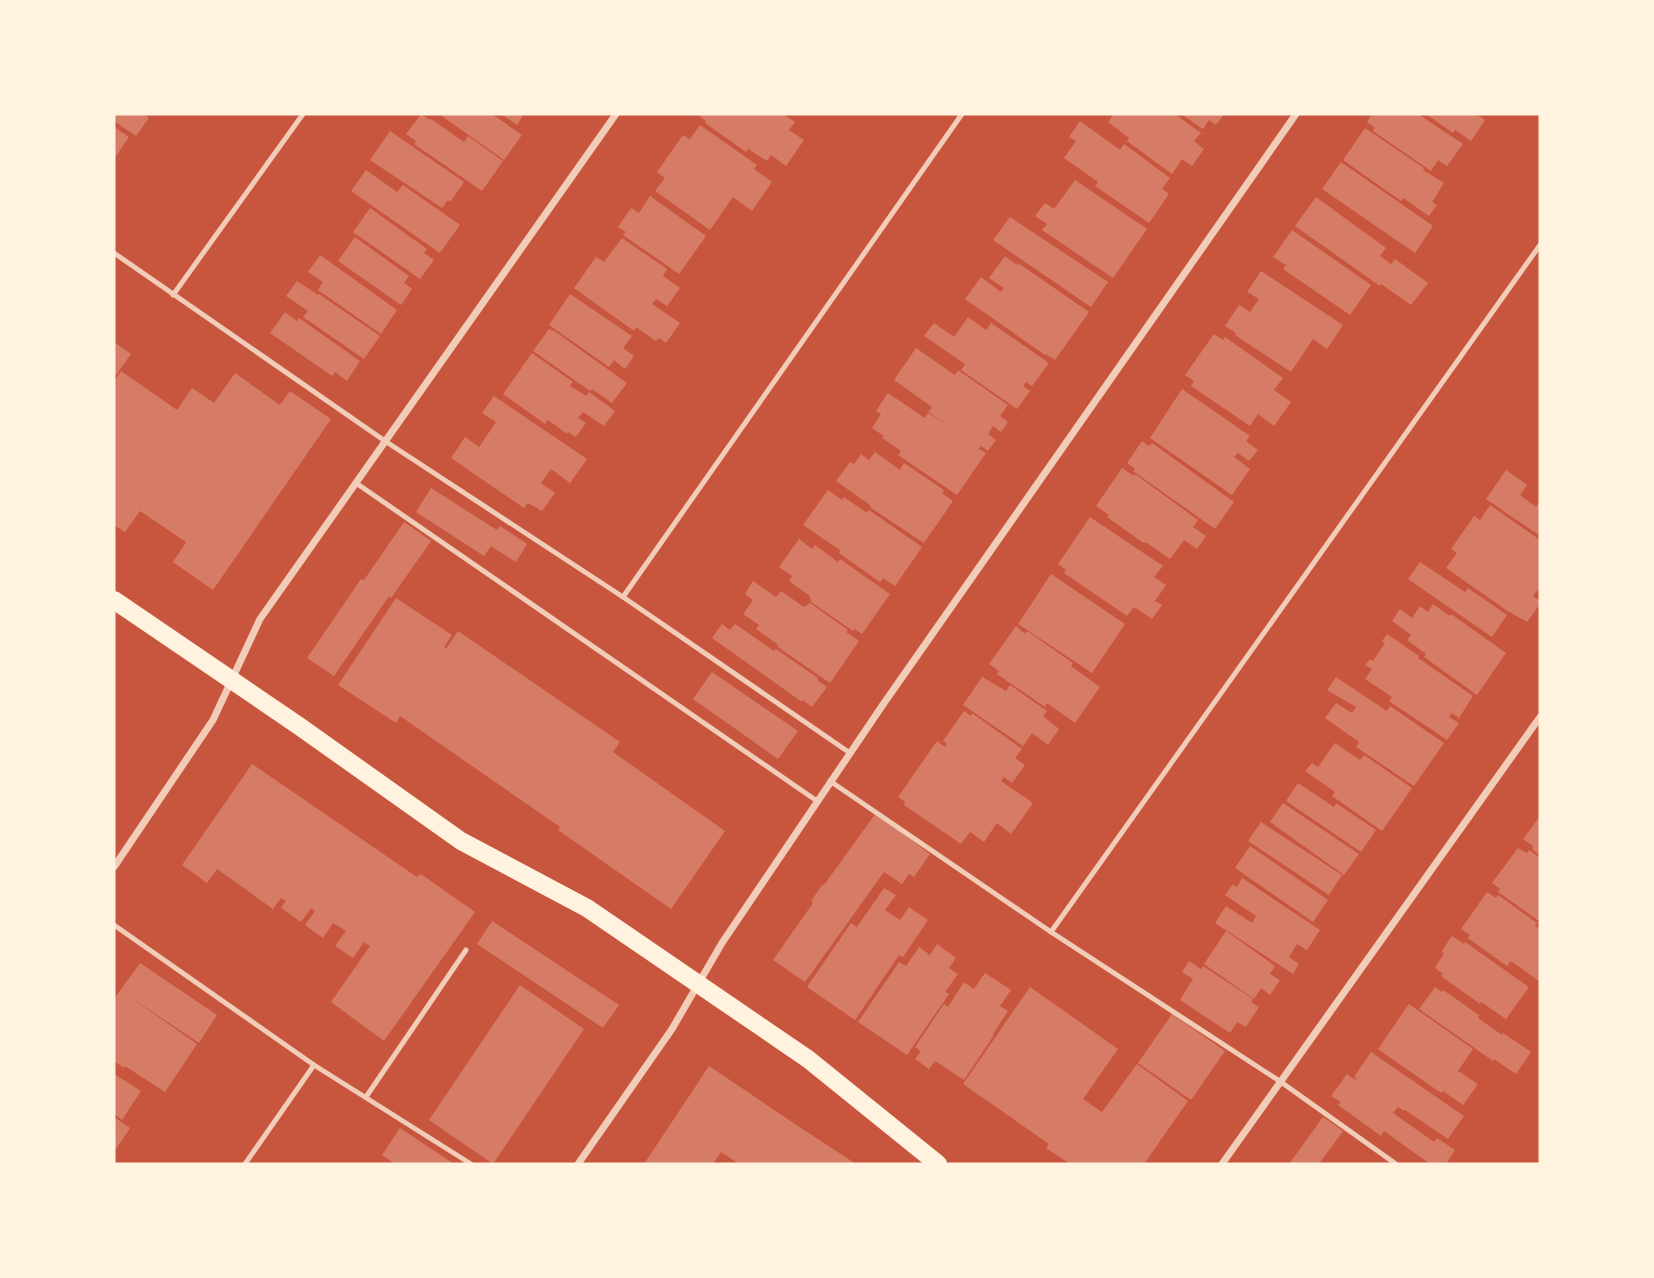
<svg xmlns="http://www.w3.org/2000/svg" width="1654" height="1278" viewBox="0 0 1654 1278" font-family="'PT Serif',serif">
<rect width="100%" height="100%" fill="#c8553d"/>
<g fill="#d67c66">
<path d="M114,114H143L149,118L136,136L114,121Z"/>
<path d="M421,114L430,120L431,119L464,142L468,136L503,161L482,191L414,144L416,141L406,134Z"/>
<path d="M439,114H492L522,135L504,160Z"/>
<path d="M501,114H524L517,125Z"/>
<path d="M700,114H783L795,122L789,130L804,140L786,166L771,155L767,161L748,149L746,152L705,123L706,121L699,116Z"/>
<path d="M1114,114H1175L1201,133L1194,141L1204,149L1192,166L1182,159L1172,174L1127,141L1129,138L1108,122Z"/>
<path d="M1181,114H1224L1216,125L1209,120L1203,129Z"/>
<path d="M1372,114H1418L1463,144L1447,166L1438,160L1431,171L1373,131L1375,128L1367,122Z"/>
<path d="M1426,114H1476L1485,120L1471,141L1455,130L1453,133Z"/>
<path d="M1080,121L1120,150L1124,144L1170,178L1162,189L1169,194L1149,223L1095,186L1098,182L1064,158L1076,141L1069,137Z"/>
<path d="M700,125L757,165L754,169L772,182L752,211L733,197L710,230L655,191L665,178L657,172L683,135L690,139Z"/>
<path d="M114,127L129,137L114,159Z"/>
<path d="M1365,128L1424,168L1423,170L1444,183L1432,202L1437,205L1429,216L1403,198L1401,201L1343,160Z"/>
<path d="M390,131L464,182L450,202L448,200L442,208L370,160Z"/>
<path d="M1341,162L1433,226L1415,253L1322,189Z"/>
<path d="M366,170L397,192L403,185L460,225L440,253L351,191Z"/>
<path d="M1075,180L1147,229L1113,278L1042,230L1047,224L1035,216L1045,203L1054,209Z"/>
<path d="M650,196L706,236L679,274L623,235L626,232L618,227L631,208L639,213Z"/>
<path d="M1316,197L1386,248L1380,256L1391,264L1395,259L1428,283L1411,305L1381,284L1380,286L1295,226Z"/>
<path d="M370,208L427,249L424,253L434,260L420,279L353,232Z"/>
<path d="M1010,217L1108,282L1091,307L993,240Z"/>
<path d="M1292,230L1371,285L1350,315L1283,269L1286,265L1273,257Z"/>
<path d="M355,237L409,276L404,283L412,289L401,305L338,261Z"/>
<path d="M622,238L667,269L663,276L680,288L667,306L645,292L656,299L652,304L680,323L666,343L659,338L656,341L636,327L634,331L574,288L596,257L604,262Z"/>
<path d="M320,255L397,310L381,334L318,290L323,282L308,272Z"/>
<path d="M1005,256L1017,265L1018,263L1089,312L1055,360L1046,354L1045,355L965,299L981,277L1001,292L1004,288L989,278Z"/>
<path d="M1261,271L1343,325L1327,349L1313,339L1291,372L1235,335L1236,333L1225,326L1239,305L1250,312L1259,299L1247,292Z"/>
<path d="M297,281L318,295L319,294L380,336L364,359L303,317L308,311L286,296Z"/>
<path d="M570,294L632,336L623,348L634,356L625,369L614,360L609,367L549,325Z"/>
<path d="M285,312L297,321L299,318L360,361L347,381L335,372L332,376L270,333Z"/>
<path d="M968,317L986,330L991,323L1049,363L1032,386L1026,382L1023,386L1030,391L1017,409L961,370L965,364L924,336L934,323L954,337Z"/>
<path d="M549,329L553,331V330L627,383L612,403L592,389L590,391L533,351Z"/>
<path d="M1214,334L1223,340L1225,337L1283,378L1274,390L1291,402L1274,426L1258,414L1250,426L1191,386L1194,381L1185,375Z"/>
<path d="M114,342L131,354L114,378Z"/>
<path d="M916,348L955,375L958,370L1008,405L1000,416L1008,422L1001,432L993,426L988,434L996,440L988,451L981,446L979,449L986,453L957,495L898,455L901,451L882,438L884,436L872,428L881,414L876,411L888,393L925,418L928,413L949,426L928,412L932,407L894,380Z"/>
<path d="M532,353L573,382L570,386L586,396L589,392L615,411L604,426L583,412L578,418L586,423L576,437L568,432L567,434L548,420L545,424L503,394Z"/>
<path d="M121,371L177,410L192,388L214,403L235,373L280,405L290,391L331,419L213,590L173,562L186,542L140,511L125,532L114,525V382Z"/>
<path d="M1182,389L1250,436L1246,441L1258,450L1249,461L1238,453L1234,457L1250,469L1232,495L1150,438Z"/>
<path d="M494,396L587,459L570,483L551,469L541,483L555,493L542,511L528,503L524,508L451,458L465,437L479,447L496,422L482,413Z"/>
<path d="M1142,441L1149,446L1152,443L1234,502L1215,529L1133,471L1135,469L1127,463Z"/>
<path d="M875,452L900,470L904,463L944,490L942,493L953,501L924,543L871,508L870,505L836,481L850,462L854,464L861,454L869,460Z"/>
<path d="M1122,468L1134,476L1135,474L1198,520L1193,527L1206,536L1197,549L1184,540L1170,559L1147,543L1142,542L1107,517L1109,515L1096,506Z"/>
<path d="M1506,470L1527,485L1520,495L1536,507L1540,501V536L1486,499Z"/>
<path d="M431,488L497,530L500,526L527,544L516,562L491,546L484,556L416,512Z"/>
<path d="M828,490L842,500L844,497L867,513L869,510L922,547L895,586L883,578L880,582L839,553L840,550L803,525Z"/>
<path d="M1490,505L1540,540V587L1533,596L1540,601V604L1527,622L1506,610L1446,568L1457,553L1451,549L1474,516L1480,520Z"/>
<path d="M1090,517L1163,566L1154,577L1166,585L1155,601L1162,605L1152,619L1134,607L1127,616L1064,573L1066,570L1058,564Z"/>
<path d="M404,522L431,541L391,598L389,596L334,676L307,658L361,579L364,580Z"/>
<path d="M799,539L812,549L815,545L838,562L840,559L890,594L862,634L854,629L853,631L811,602L810,596L789,581L792,576L779,567Z"/>
<path d="M1420,562L1465,592L1468,588L1507,615L1492,637L1408,579Z"/>
<path d="M1051,574L1125,624L1092,673L1018,624Z"/>
<path d="M753,581L776,597L781,591L804,607L810,603L848,630L846,632L859,641L830,683L779,648L777,644L756,629L759,625L743,614L753,600L745,594Z"/>
<path d="M396,598L452,635L444,647L446,649L458,631L620,742L613,752L725,831L671,909L558,830L560,827L400,716L396,723L338,685Z"/>
<path d="M1433,604L1450,616L1451,614L1506,653L1477,695L1424,657L1426,654L1407,640L1411,635L1392,621L1400,609L1412,618L1420,606L1428,612Z"/>
<path d="M722,624L730,630L735,624L774,651L776,649L818,678L817,680L827,687L812,707L803,700L802,702L712,638Z"/>
<path d="M1016,626L1025,634L1027,631L1073,663L1071,666L1100,687L1075,723L1047,703L1045,707L997,674L999,671L989,664Z"/>
<path d="M1387,634L1419,656L1418,658L1473,696L1459,718L1452,713L1449,717L1459,723L1447,740L1389,701L1392,697L1365,679L1372,669L1365,665L1370,659L1373,661L1385,643L1382,641Z"/>
<path d="M712,672L798,731L778,759L693,699Z"/>
<path d="M982,677L1006,691L1010,685L1047,711L1043,716L1059,729L1048,745L1032,733L1023,746L963,705Z"/>
<path d="M1336,677L1387,711L1390,706L1444,743L1414,786L1356,747L1359,742L1325,718L1336,703L1352,713L1356,707L1327,690Z"/>
<path d="M964,711L971,716L972,713L1022,749L1015,758L1025,765L1012,783L1004,777L1001,781L1033,803L1011,834L997,823L984,842L970,832L961,844L904,805L905,802L898,797L937,741L945,747L947,744L943,741Z"/>
<path d="M1335,743L1360,760L1364,755L1412,788L1382,831L1332,796L1335,792L1305,771L1312,763L1318,767Z"/>
<path d="M252,764L417,877L421,874L475,912L384,1041L331,1002L370,946L364,942L353,958L335,946L346,931L333,923L323,938L305,925L315,911L311,908L301,922L281,908L286,901L281,898L273,909L217,869L207,883L182,865Z"/>
<path d="M1298,783L1334,807L1336,803L1376,830L1361,852L1286,801Z"/>
<path d="M1283,803L1359,854L1344,875L1270,822Z"/>
<path d="M876,813L930,854L914,877L909,874L902,884L884,872L805,982L773,960L813,903L811,901L822,885H824Z"/>
<path d="M1540,816V855L1532,849L1533,846L1523,839Z"/>
<path d="M1261,822L1342,875L1329,895L1248,841Z"/>
<path d="M1250,846L1328,900L1313,922L1235,868Z"/>
<path d="M1518,848L1527,853L1529,850L1540,858V919L1539,921L1498,892L1500,889L1492,883Z"/>
<path d="M1242,878L1320,930L1307,950L1297,944L1289,957L1299,964L1293,974L1215,923L1226,906L1252,923L1256,916L1225,895L1233,884L1237,887Z"/>
<path d="M884,888L896,895L885,910L900,920L909,907L928,920L903,957L899,955L855,1020L807,987L851,923L857,927Z"/>
<path d="M1487,892L1496,898L1498,895L1537,923L1535,926L1540,929V982L1511,961L1507,966L1468,938L1470,935L1461,929Z"/>
<path d="M492,921L619,1005L603,1028L477,944Z"/>
<path d="M1226,931L1275,966L1270,974L1280,980L1270,995L1261,988L1254,999L1204,964Z"/>
<path d="M1452,936L1464,944L1465,942L1529,987L1506,1019L1481,1002L1480,1004L1441,976L1443,974L1435,968L1444,953L1441,952Z"/>
<path d="M937,944L956,958L949,968L958,974L945,992L949,994L907,1055L858,1022L899,962L906,966L919,947L930,955Z"/>
<path d="M1189,961L1201,969L1203,966L1253,999L1251,1002L1259,1007L1246,1027L1237,1022L1230,1033L1180,1000L1193,979L1182,972Z"/>
<path d="M140,963L217,1015L199,1043L127,995L197,1044L165,1092L125,1066L124,1068L114,1061V999Z"/>
<path d="M985,973L1011,990L1000,1006L1008,1011L993,1034L994,1035L964,1080L935,1061L929,1069L915,1059L921,1051L915,1047L944,1004L948,1007L964,982L974,989Z"/>
<path d="M520,985L584,1029L493,1164L429,1120Z"/>
<path d="M1030,987L1118,1049L1083,1099L1102,1112L1137,1064L1188,1101L1144,1164H1070L1046,1148L1049,1144L963,1084Z"/>
<path d="M1435,987L1442,992L1443,990L1479,1015L1478,1018L1502,1035L1503,1033L1531,1052L1516,1074L1494,1059L1493,1061L1419,1009Z"/>
<path d="M1409,1004L1473,1049L1458,1071L1478,1084L1463,1105L1443,1091L1441,1093L1378,1049Z"/>
<path d="M1172,1014L1225,1051L1191,1100L1138,1063Z"/>
<path d="M1371,1052L1464,1116L1448,1139L1405,1110L1404,1111L1398,1107L1393,1113L1434,1142L1437,1138L1455,1150L1446,1164H1430L1384,1131L1381,1136L1338,1105L1341,1102L1331,1096L1347,1074L1355,1080L1356,1078L1354,1077Z"/>
<path d="M709,1066L795,1124L856,1164H739L721,1152L713,1164H644Z"/>
<path d="M114,1074L141,1091L122,1120L114,1114Z"/>
<path d="M114,1117L130,1128L114,1152Z"/>
<path d="M1323,1117L1343,1131L1319,1164H1289Z"/>
<path d="M400,1128L454,1164H395L382,1155Z"/>
</g>
<g fill="none" stroke-linecap="round" stroke-linejoin="round">
<g stroke="#f1ccb7" stroke-width="5">
<path d="M114,253L385,441L623,597L850,753"/>
<path d="M173,295L303,114"/>
<path d="M356,483L817,801"/>
<path d="M623,597L962,114"/>
<path d="M830,781L1051,932L1281,1082L1396,1164"/>
<path d="M114,925L314,1065L471,1164"/>
<path d="M1051,932L1540,245"/>
<path d="M366,1097L466,950"/>
<path d="M245,1164L314,1065"/>
</g>
<g stroke="#f1ccb7" stroke-width="7">
<path d="M114,867L213,720L260,619L616,114"/>
<path d="M578,1164L672,1029L722,943L882,706L1296,114"/>
<path d="M1222,1164L1540,717"/>
</g>
<path stroke="#fff3e0" stroke-width="18" d="M114,600L299,726L461,841L587,908L808,1059L938,1164"/>
</g>
<rect width="1654" height="1278" fill="none" stroke="#fff3e0" stroke-width="231"/>
</svg>
